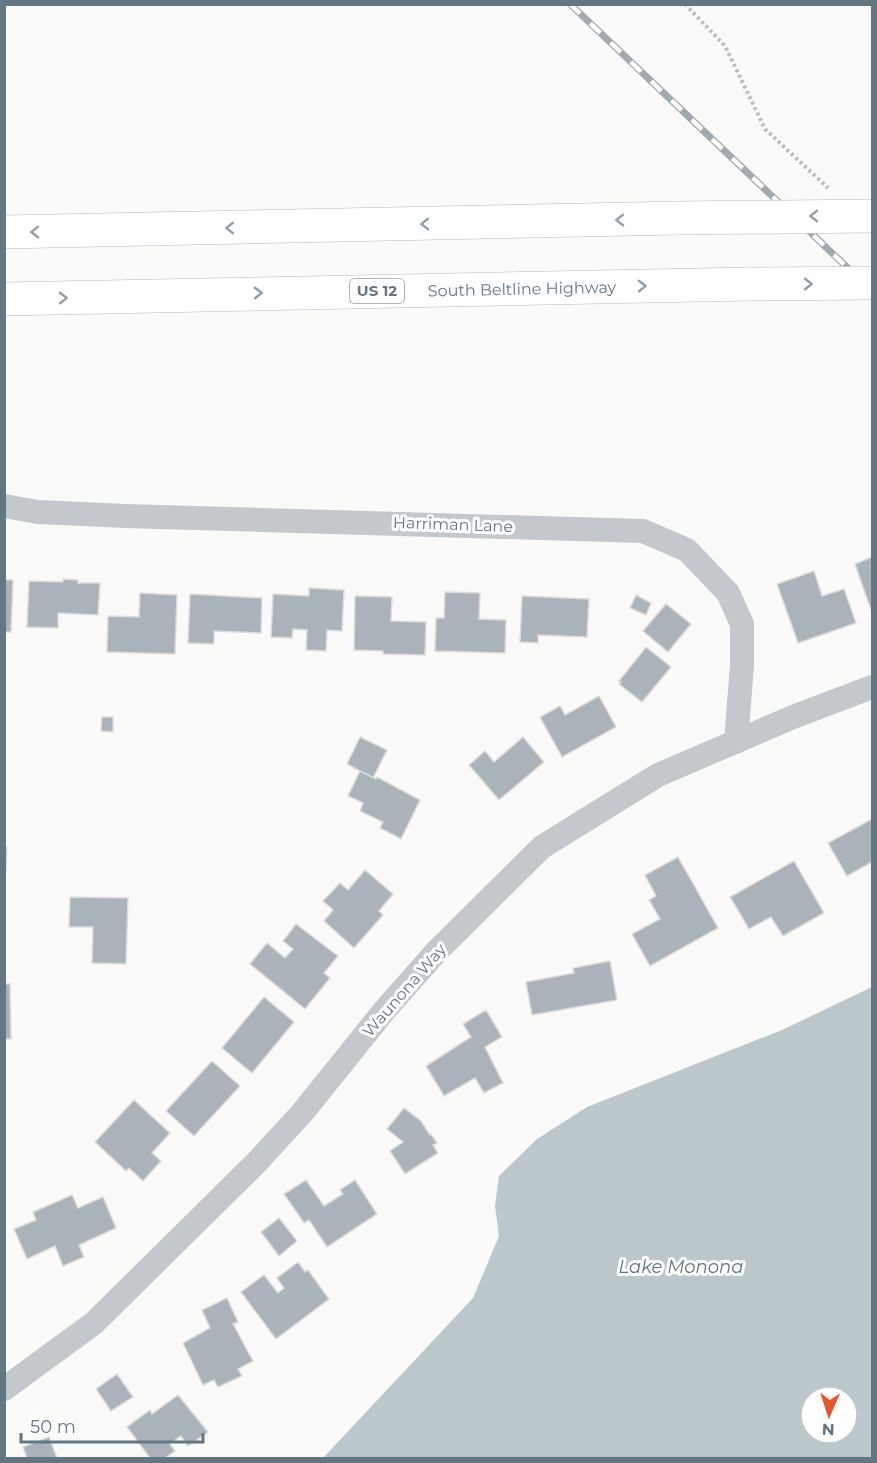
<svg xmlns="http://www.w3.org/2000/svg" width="877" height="1463" viewBox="0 0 877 1463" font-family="Montserrat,sans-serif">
<rect width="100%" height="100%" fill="#fafaf8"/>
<path fill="#bbc7cb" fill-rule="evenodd" d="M872,987V1458H323L473,1298L499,1236L495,1206L499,1176L537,1139L587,1107L782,1030ZM811,1397H847V1433H811Z"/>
<g fill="#aab3b9" stroke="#dcdcda" stroke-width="1.5">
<path d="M872,557V613L855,564Z"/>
<path d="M814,571L822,596L844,589L856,623L798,643L777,584Z"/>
<path d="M63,579L78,580V583H100L98,615L58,613V628L27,627L29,581L63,582Z"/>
<path d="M4,580H13L11,632H4Z"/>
<path d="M309,588L344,590L342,631L327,630L326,651L306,650L307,630L293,629L292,638L271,637L273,594L309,596Z"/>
<path d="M445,592L480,593L479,619L506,620L505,653L435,651L436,618H444Z"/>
<path d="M140,593L177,595L175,654L107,652L108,616L139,617Z"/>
<path d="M190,594L262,598L261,633L214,631V644L188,643Z"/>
<path d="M636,595L651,603L646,615L630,608Z"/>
<path d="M355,596L392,597L391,621L426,622L425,655L383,654V651L354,650Z"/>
<path d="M522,596L589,599L587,637L538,635V643L520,642Z"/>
<path d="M666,604L691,624L668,652L643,631Z"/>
<path d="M646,647L671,667L642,702L619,684L621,682L619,681Z"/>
<path d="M599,696L616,727L562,757L540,717L560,706L565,715Z"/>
<path d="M102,717H113V732L101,731Z"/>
<path d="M360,737L387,750L373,778L347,764Z"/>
<path d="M523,737L544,762L499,800L469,765L485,751L494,762Z"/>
<path d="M360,771L376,779L377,777L420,800L401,839L380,828L383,822L360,811L363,803L348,796Z"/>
<path d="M872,819V862L847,876L828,843Z"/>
<path d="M4,847H7L4,900Z"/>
<path d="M678,857L718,928L650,966L632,934L660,919L649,900L656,896L645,875Z"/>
<path d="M794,861L824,913L783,936L771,917L749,929L730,897Z"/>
<path d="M365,870L393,894L379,911L383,915L354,948L324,921L333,910L323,901L340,883L348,890Z"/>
<path d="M70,897L128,898L126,964L92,963L93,927H69Z"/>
<path d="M296,924L338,956L324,973L330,978L305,1009L250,964L267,943L285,958L293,949L283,941Z"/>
<path d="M610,961L617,1000L532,1015L526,982L574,973L573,968Z"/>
<path d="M4,984H10L11,1039H4Z"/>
<path d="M264,997L294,1022L252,1073L222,1048Z"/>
<path d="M486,1010L502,1037L485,1047L503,1083L484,1093L475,1078L444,1096L426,1066L471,1037L463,1024Z"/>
<path d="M212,1061L240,1086L194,1136L166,1111Z"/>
<path d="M134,1100L170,1133L152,1153L161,1161L143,1181L129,1168L126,1171L95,1142Z"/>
<path d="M404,1108L421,1121L430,1135L431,1134L437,1143L433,1145L438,1153L405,1174L390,1151L403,1142L387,1129Z"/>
<path d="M306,1180L324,1206L343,1194L340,1190L355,1180L377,1214L327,1247L309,1220L304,1223L284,1194Z"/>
<path d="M72,1195L78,1208L103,1197L116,1228L79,1245L84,1257L63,1266L55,1246L27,1259L14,1229L36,1220L33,1212Z"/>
<path d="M279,1218L297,1241L279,1256L261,1232Z"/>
<path d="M298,1262L305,1272L308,1270L329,1299L276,1339L241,1292L264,1275L278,1293L284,1288L277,1278Z"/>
<path d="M227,1298L238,1322L233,1324L253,1361L238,1369L242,1376L218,1387L214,1380L203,1385L183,1343L210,1328L202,1310Z"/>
<path d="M117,1374L133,1397L111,1411L96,1389Z"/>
<path d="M178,1395L208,1432L188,1446L181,1436L170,1444L175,1451L165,1458H150L127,1427L150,1410L152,1414Z"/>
<path d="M49,1437L57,1458H27L23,1447Z"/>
</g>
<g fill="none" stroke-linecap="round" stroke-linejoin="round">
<defs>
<g id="motorway">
<path d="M4,232L679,218"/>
<path id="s1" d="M4,299L750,284"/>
</g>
</defs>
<use href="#motorway" stroke="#b4b9bd" stroke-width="34"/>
<path stroke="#bbbfc2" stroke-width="4" stroke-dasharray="3 3" stroke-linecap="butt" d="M685,4L725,46L765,129L828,188"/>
<g stroke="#c3c8cc" stroke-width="24">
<path d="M4,506L38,512L126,516L643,531L687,550L728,593L742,624V665L736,742"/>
<path d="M4,1389L94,1323L256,1163L302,1113L384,1011L437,951L542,847L658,775L793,717L872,687"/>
</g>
<use href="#motorway" stroke="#fff" stroke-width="33"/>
<defs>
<path id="rail" d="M570,4L872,291"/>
</defs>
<use href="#rail" stroke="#a2aab0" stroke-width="7"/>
<use href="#rail" stroke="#fff" stroke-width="4.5" stroke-dasharray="14" stroke-linecap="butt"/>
<defs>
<g id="motorway-bridge">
<path d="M679,218L872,216"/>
<path d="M750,284L872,283"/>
</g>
</defs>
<use href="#motorway-bridge" stroke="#b4b9bd" stroke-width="34" stroke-linecap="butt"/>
<use href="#motorway-bridge" stroke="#fff" stroke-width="33"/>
</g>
<defs><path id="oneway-chevron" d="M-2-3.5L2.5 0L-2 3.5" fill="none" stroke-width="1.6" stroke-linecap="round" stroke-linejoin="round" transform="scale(1.5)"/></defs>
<g stroke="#939fa8">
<use href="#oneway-chevron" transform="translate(814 216) rotate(179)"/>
<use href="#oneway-chevron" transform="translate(620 220) rotate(179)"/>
<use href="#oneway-chevron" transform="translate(425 224) rotate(179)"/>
<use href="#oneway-chevron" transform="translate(230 228) rotate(179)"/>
<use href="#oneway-chevron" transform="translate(35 232) rotate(179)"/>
<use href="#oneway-chevron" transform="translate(808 284)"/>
<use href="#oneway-chevron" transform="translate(642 286) rotate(-1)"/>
<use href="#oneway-chevron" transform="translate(258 293) rotate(-1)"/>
<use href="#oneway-chevron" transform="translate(63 298) rotate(-1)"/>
</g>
<g text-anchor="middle" stroke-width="6" stroke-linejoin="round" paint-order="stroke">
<rect fill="#fff" stroke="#939fa8" stroke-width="1.5" x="350" y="279" width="54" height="24" rx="4.5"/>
<g font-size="15" font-weight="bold" fill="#657683">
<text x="377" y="296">US 12</text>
</g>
<g font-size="16" fill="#657683" stroke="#fff">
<text dy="6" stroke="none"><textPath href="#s1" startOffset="518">South Beltline Highway</textPath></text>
<text transform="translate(453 524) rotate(2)" y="6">Harriman Lane</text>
<text transform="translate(404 990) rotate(-49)" y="6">Waunona Way</text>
</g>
<g font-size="18" font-style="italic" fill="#60757c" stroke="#fff">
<text x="681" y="1273">Lake Monona</text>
</g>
</g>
<rect width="877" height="1463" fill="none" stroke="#657683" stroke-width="12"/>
<g transform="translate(829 1415) rotate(183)"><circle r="28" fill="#ffffff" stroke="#c1c8cd" stroke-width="1.5"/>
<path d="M0-4.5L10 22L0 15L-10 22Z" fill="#e4572e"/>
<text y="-9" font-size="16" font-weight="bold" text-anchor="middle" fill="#657683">N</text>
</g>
<path d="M21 1433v9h182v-9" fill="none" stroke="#657683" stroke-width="3"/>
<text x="30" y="1433" font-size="18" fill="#657683" stroke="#ffffff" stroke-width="4.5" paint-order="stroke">50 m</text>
</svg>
